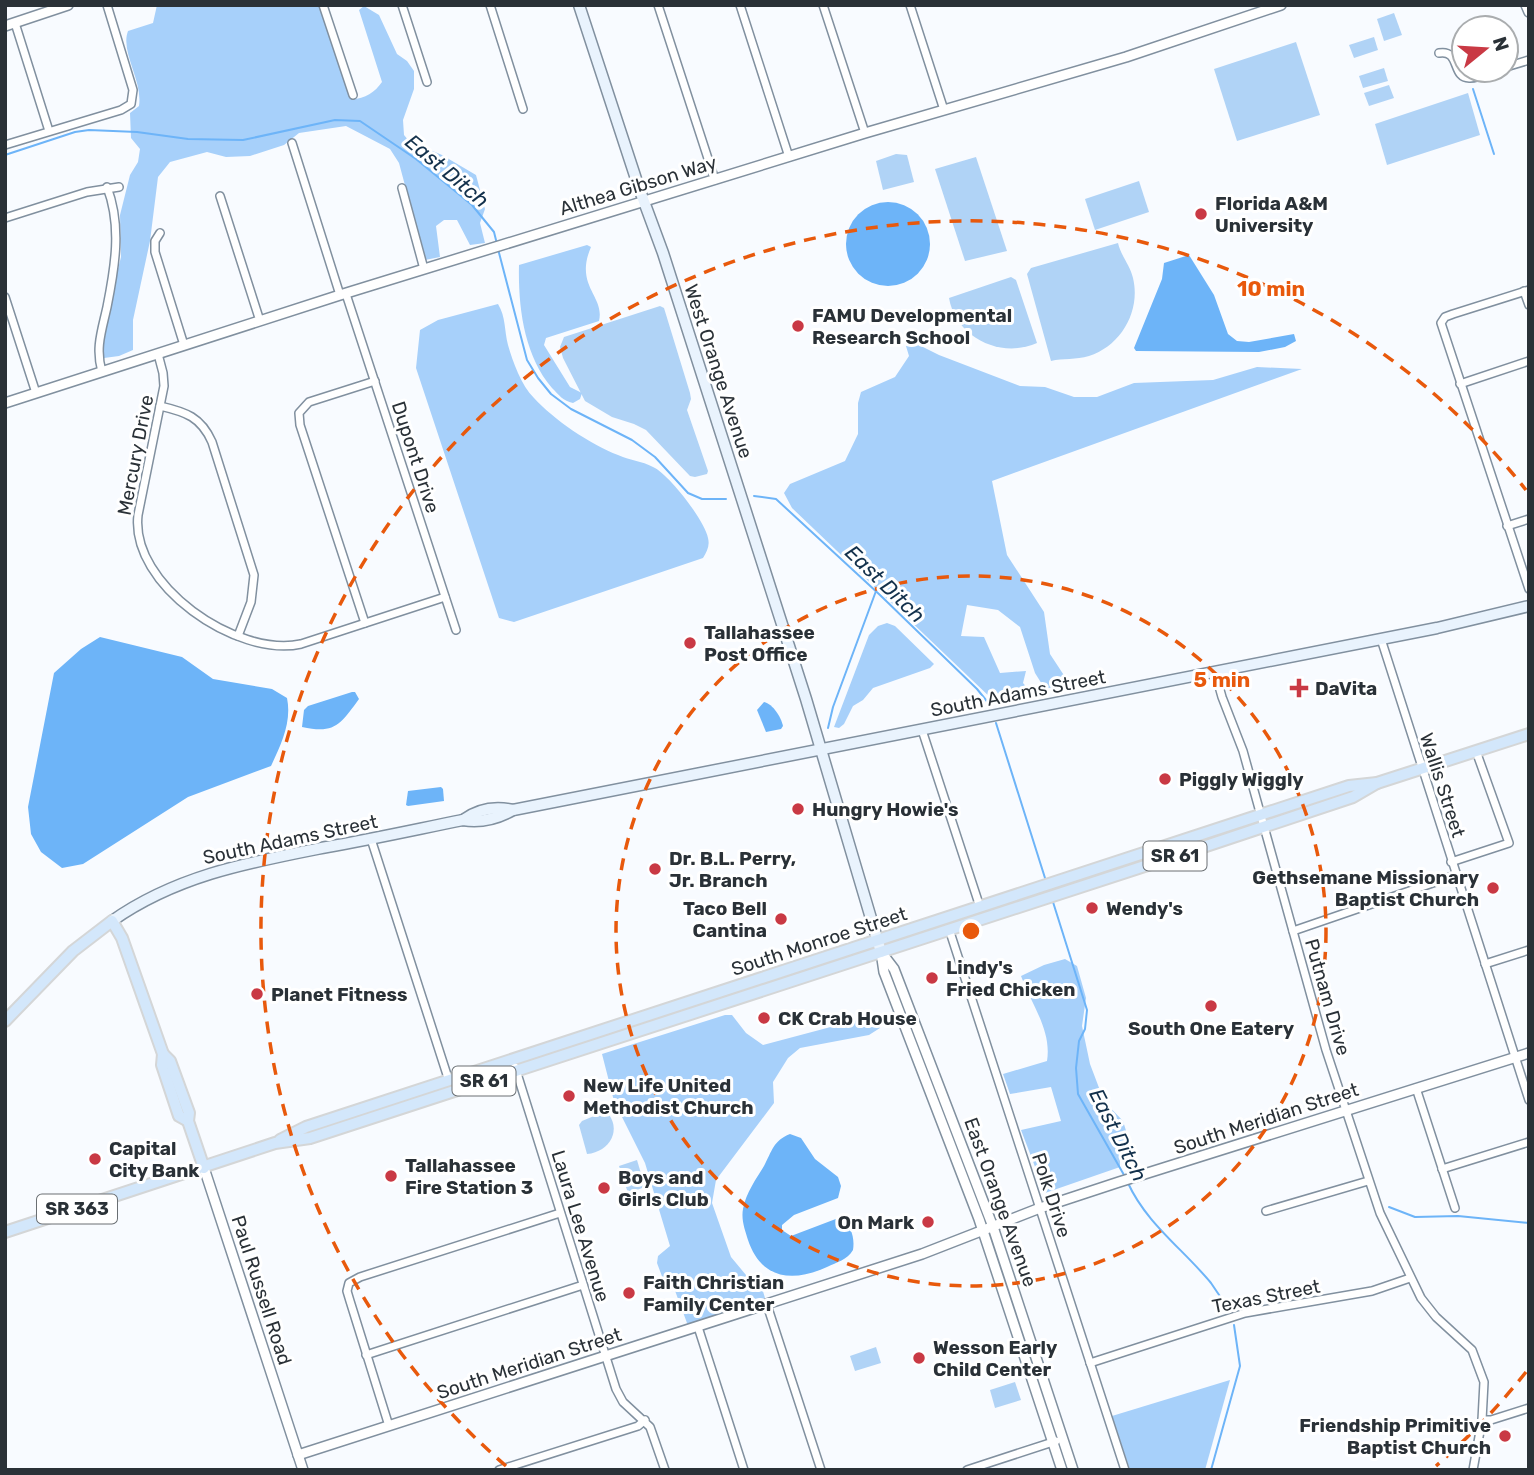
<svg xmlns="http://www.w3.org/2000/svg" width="1534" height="1475" viewBox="0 0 1534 1475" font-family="Rubik,sans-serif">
<rect width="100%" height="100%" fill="#f8fbff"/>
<g fill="#b0d3f6">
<path d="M1394,13L1402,35L1384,41L1377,19Z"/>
<path d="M1374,37L1378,50L1354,58L1349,45Z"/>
<path d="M1296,42L1320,115L1237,141L1214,69Z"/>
<path d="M1384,68L1388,81L1363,88L1359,76Z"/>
<path d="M1389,85L1394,98L1369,106L1364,93Z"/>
<path d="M1468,93L1480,135L1387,165L1375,124Z"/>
<path d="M896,154L907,155L914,182L883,190L876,161Z"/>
<path d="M976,157L1007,251L965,261L935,169Z"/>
<path d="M1139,181L1149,212L1095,230L1085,199Z"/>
<path d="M1118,243C1121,256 1130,265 1133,278C1141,311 1121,346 1089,356C1076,360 1063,358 1051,361L1027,274L1031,268Z"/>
<path d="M1011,277L1016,280L1037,343C1001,359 956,338 949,298Z"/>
<path d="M660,306L664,308L690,393L691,399L687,410L708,471L707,474L695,477L690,476L646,430L634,424L612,417L585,401L563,358L560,347L564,337Z"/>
<path d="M606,1111C623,1129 610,1152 587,1154L579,1125L582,1121Z"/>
<path d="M637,1160L645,1187L628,1193L619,1166Z"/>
<path d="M876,1347L881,1363L855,1371L850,1356Z"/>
<path d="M1015,1382L1021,1400L995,1408L990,1390Z"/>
</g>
<g fill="#a7d0fa">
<path d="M157,5H321L352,99C365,99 375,92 382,82L359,10L364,6L379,15L397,54L407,61L414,71V89L403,120L404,135L409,141L442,155L476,175L485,209L480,223L485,243L470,245L457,220H444L436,226L440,257L425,260L399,163L390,149L346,126L299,133L284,145L250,156L226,157L207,152L170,162L158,177L150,241L133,320V350L119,356L104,358L101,337L121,257L120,215L130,175L138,162L140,149L131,138L130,113L139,106C143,80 120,52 128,31L153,23Z"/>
<path d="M587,245L591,247C574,286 605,296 599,321L546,338L544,345L570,387L582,393L580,399L573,403C563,401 559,395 552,388C524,355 518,307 519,265Z"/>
<path d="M498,304C506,317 504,330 508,345C513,362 521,385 534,398C553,419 591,445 618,455C629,460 642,461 653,467C669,474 705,521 708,538C710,546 707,551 703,558L514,622L499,618L416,368L420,330L438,320Z"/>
<path d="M915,343L939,355L1020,386L1045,387L1074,397H1097L1134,383L1213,380L1257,367L1302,369L992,481L1007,555L1044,612L1050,654L1069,683L1045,689L1035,673L1020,627L998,610L967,605L961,636L984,637L1000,673L1026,671L1023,683L1030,691L994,701L792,508L784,493L790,484L845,461L858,434V403L861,392L895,377L909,356L906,346Z"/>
<path d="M887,623L895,626L934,664L930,668L873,688L863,700L853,706L844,724L839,728L834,727L869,635L878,626Z"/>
<path d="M1065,959L1077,966L1086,998L1082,1026L1090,1064L1104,1101L1123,1121L1132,1150L1120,1156V1167L1045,1193L1021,1130L1061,1121L1051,1087L1010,1094L1003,1074L1047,1061C1052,1030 1031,1004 1021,976L1044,965Z"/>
<path d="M725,1015H732L746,1033L763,1045L872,1016L879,1021L880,1028L869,1035L800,1048L788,1058L773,1082L774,1103L716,1180L712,1203L731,1257L746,1275L762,1288L765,1298L693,1326L687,1323L674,1288L663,1279L657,1263L658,1256L670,1246L645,1163L614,1101L602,1054Z"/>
<path d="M1230,1380L1205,1470H1130L1112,1416Z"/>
</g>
<g fill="#6db4f8">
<circle cx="888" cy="244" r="42"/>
<path d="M1189,255L1214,295L1228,334L1237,341L1249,342L1294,334L1296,341L1285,347L1259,352L1136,351L1134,348L1162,279L1164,263Z"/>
<path d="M100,637L182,657L213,679L272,689L287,698C292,722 281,745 271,766L188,797L83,864L62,868L41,852L31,834L28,807L54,673L81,649Z"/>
<path d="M352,692H355L359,699C340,725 335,734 302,727L304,710L308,706Z"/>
<path d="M764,702C773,704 781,717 783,726L781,729L766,732L757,710Z"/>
<path d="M441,787L443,789L444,801L408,806L406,805L408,791Z"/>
<path d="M790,1134L801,1138L815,1159L838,1177L841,1186L838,1198L794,1215L782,1225V1230L791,1236L841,1217C851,1226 855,1237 853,1250C847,1260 837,1262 827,1267C792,1283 761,1279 748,1240C745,1230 741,1220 743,1209C746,1193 756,1179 764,1166C772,1151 773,1141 790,1134Z"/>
</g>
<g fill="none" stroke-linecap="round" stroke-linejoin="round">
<g stroke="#6db4f8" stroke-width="2">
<path d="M1473,89L1494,154"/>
<path d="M5,155L75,132L89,130L137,132L188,139L243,140L335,120L360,121L416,159L472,205L494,232L497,244"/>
<path d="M498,249L527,360L538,378L551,394L571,409L632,440L655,457L688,493L702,499H726"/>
<path d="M754,496L776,499L880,595L977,689L990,705"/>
<path d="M996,723L1045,878"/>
<path d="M828,728L833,707L876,591"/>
<path d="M1053,902L1087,1010L1085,1029L1079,1041L1076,1068L1078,1094L1124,1175"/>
<path d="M1128,1183C1146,1223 1184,1250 1211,1283C1217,1292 1223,1301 1230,1310"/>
<path d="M1389,1207L1415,1217L1458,1216L1529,1223"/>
<path d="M1211,1470L1240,1366L1234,1325"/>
</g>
<defs>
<g id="minor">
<path d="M323,5L353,95"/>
<path d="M402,5L427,82"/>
<path d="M490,5L523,109"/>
<path d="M658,5L715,180"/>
<path d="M740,5L789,157"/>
<path d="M823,5L865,133"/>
<path d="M910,5L944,110"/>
<path d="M15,23L49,131"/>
<path d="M1439,53C1461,49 1451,79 1470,78C1478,78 1489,73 1497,70"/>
<path d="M1506,67L1529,60"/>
<path d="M292,143L340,295"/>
<path d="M5,145L121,110L131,104L133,90L107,5"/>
<path d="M402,188L424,269"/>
<path d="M220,196L260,321"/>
<path d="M5,218L87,192L119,187"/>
<path d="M160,233L155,241V252L184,345"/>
<path d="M1529,290L1453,314L1445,317L1441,323L1529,589"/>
<path d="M1524,291L1529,305"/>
<path d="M346,294L456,630"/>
<path d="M5,297L36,393"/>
<path d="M158,354L163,373L164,386L138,515C130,585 237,658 301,644L445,597"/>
<path d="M102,372C95,348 102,330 107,307C115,267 122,226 107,187"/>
<path d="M1460,384L1529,361"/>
<path d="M160,406C186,412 201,417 212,442L254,575L251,602L238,636"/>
<path d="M1507,526L1529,519"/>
<path d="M365,623L300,425L299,413L309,402L375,381"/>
<path d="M1381,639L1529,1100"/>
<path d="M1215,672L1222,697L1243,751L1326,1050L1380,1213L1421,1298L1436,1317L1472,1350L1484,1382L1482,1420L1473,1470"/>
<path d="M922,730L980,907"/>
<path d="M371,839L449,1081"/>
<path d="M1451,862L1509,843L1476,751"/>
<path d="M949,929L1125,1470"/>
<path d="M1293,931L1456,875"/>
<path d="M1485,964L1529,950"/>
<path d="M515,1067L616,1389L623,1402L650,1427L665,1470"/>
<path d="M1416,1088L1455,1208"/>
<path d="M1442,1169L1529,1142"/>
<path d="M1266,1211L1368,1181"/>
<path d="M767,1305L821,1470"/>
<path d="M698,1327L744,1470"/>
<path d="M366,1355L583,1285"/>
<path d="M1090,1363L1245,1313L1372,1291L1410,1278"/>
<path d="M1482,1420H1491L1529,1408"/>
<path d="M389,1426L350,1301L347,1291L349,1283L360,1277L560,1213"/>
<path d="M499,1470L638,1426L645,1420"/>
<path d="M967,1470L1056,1441"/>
</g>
<g id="tertiary">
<path d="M1526,5L1529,12"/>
<path d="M5,26L68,5"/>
<path d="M5,403L340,295L865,133L1126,57L1281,5"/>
<path d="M881,952L894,969L993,1227L1073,1470"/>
<path d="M881,952L884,972L979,1219L1062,1470"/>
<path d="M204,1168L303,1470"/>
<path d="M298,1455L922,1254L1040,1208L1119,1182L1529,1053"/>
</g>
<g id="secondary">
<path d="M579,5L639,188L663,253L806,699L881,952"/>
<path d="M463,820C478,809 495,806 513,810"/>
<path d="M112,921C177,875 251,862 327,847C373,839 418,829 463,820C481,823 497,819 513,810L1437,628L1529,606"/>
</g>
<g id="primary">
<path d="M5,1021L73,951L112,921L122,938L163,1054L162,1065L179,1116L188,1121"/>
<path d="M163,1054L170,1061L189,1113L188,1121L204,1168"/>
<path d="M280,1140L306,1127L1260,815L1349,786L1377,783L1529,734"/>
<path d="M5,1232L275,1143L310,1138L1209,845L1353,797L1377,783"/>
</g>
</defs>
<use href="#minor" stroke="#81909f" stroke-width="10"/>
<use href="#tertiary" stroke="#81909f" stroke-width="12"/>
<use href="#secondary" stroke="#81909f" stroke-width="13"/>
<use href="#primary" stroke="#d4d6d7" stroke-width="14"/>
<use href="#minor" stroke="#fff" stroke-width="7"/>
<use href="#tertiary" stroke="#fff" stroke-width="9"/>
<use href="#secondary" stroke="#e9f3fd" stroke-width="10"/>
<use href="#primary" stroke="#d3e7fb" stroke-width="10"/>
</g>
<g fill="none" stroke="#e8590c" stroke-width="3.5" stroke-dasharray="12 9">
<circle cx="971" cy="931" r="355"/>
<path d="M1526 1372A709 709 0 0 1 1436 1466M506 1466A709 709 0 1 1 1526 490"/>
</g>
<g fill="#c93944" stroke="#fff" stroke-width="2.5">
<circle cx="1201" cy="214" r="7"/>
<circle cx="798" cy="326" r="7"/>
<circle cx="690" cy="643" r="7"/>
<path d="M1295.5 677.5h7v7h7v7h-7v7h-7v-7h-7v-7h7z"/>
<circle cx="1165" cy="779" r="7"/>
<circle cx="798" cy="809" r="7"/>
<circle cx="655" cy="869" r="7"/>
<circle cx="1493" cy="888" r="7"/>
<circle cx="1092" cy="908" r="7"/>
<circle cx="781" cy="919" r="7"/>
<circle cx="932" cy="978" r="7"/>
<circle cx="257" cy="994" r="7"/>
<circle cx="1211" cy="1006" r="7"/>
<circle cx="764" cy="1018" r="7"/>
<circle cx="569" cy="1096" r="7"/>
<circle cx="95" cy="1159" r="7"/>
<circle cx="391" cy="1176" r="7"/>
<circle cx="604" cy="1188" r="7"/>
<circle cx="928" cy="1222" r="7"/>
<circle cx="629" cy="1293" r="7"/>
<circle cx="919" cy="1358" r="7"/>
<circle cx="1505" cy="1436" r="7"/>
</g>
<g text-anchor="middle" stroke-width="6" stroke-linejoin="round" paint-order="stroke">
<g fill="#fff" stroke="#6a6f73" stroke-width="2">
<rect x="1143.5" y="841.5" width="63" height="29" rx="5"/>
<rect x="452.5" y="1066.5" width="63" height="29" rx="5"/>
<rect x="37" y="1194.5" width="80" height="29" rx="5"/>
</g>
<g font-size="18" font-weight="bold" fill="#2a3137">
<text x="1175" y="862">SR 61</text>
<text x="484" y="1087">SR 61</text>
<text x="77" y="1215">SR 363</text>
</g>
<g font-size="19" fill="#2a3137" stroke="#fff">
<text transform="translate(638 185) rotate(-17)" y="7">Althea Gibson Way</text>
<text transform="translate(719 371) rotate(72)" y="7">West Orange Avenue</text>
<text transform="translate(135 455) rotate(-79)" y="7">Mercury Drive</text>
<text transform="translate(416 457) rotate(72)" y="7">Dupont Drive</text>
<text transform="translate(1018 693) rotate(-11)" y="7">South Adams Street</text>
<text transform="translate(1443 785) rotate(72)" y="7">Wallis Street</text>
<text transform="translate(290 839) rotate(-12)" y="7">South Adams Street</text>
<text transform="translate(819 941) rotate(-18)" y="7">South Monroe Street</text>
<text transform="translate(1328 997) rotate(74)" y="7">Putnam Drive</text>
<text transform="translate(1266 1118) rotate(-18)" y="7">South Meridian Street</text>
<text transform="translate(1052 1195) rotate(72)" y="7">Polk Drive</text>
<text transform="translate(1001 1202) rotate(70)" y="7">East Orange Avenue</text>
<text transform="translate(581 1226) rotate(73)" y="7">Laura Lee Avenue</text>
<text transform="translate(262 1290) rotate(72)" y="7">Paul Russell Road</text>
<text transform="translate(1266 1296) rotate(-11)" y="7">Texas Street</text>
<text transform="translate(529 1363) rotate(-18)" y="7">South Meridian Street</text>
</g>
<g font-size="19" font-weight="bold" fill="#2a3137" stroke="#fff" text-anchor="start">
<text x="1215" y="210">Florida A&amp;M<tspan x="1215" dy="22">University</tspan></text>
<text x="812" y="322">FAMU Developmental<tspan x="812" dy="22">Research School</tspan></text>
<text x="704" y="639">Tallahassee<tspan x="704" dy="22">Post Office</tspan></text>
<text x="1315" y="695">DaVita</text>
<text x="1179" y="786">Piggly Wiggly</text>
<text x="812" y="816">Hungry Howie's</text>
<text x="669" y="865">Dr. B.L. Perry,<tspan x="669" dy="22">Jr. Branch</tspan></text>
<text x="1479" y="884" text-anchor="end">Gethsemane Missionary<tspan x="1479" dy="22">Baptist Church</tspan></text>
<text x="767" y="915" text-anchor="end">Taco Bell<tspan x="767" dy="22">Cantina</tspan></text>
<text x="1106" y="915">Wendy's</text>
<text x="946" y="974">Lindy's<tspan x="946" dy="22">Fried Chicken</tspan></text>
<text x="271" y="1001">Planet Fitness</text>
<text x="778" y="1025">CK Crab House</text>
<text x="1211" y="1035" text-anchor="middle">South One Eatery</text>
<text x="583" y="1092">New Life United<tspan x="583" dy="22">Methodist Church</tspan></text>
<text x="109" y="1155">Capital<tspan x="109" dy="22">City Bank</tspan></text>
<text x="405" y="1172">Tallahassee<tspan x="405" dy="22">Fire Station 3</tspan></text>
<text x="618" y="1184">Boys and<tspan x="618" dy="22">Girls Club</tspan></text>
<text x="914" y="1229" text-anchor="end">On Mark</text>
<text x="643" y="1289">Faith Christian<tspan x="643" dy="22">Family Center</tspan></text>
<text x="933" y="1354">Wesson Early<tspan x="933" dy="22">Child Center</tspan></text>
<text x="1491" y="1432" text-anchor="end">Friendship Primitive<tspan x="1491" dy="22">Baptist Church</tspan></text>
</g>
<g font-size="21" font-style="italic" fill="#13314c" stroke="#fff">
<text transform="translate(447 171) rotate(40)" y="7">East Ditch</text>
<text transform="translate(885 584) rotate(44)" y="7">East Ditch</text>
<text transform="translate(1118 1135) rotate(63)" y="7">East Ditch</text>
</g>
</g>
<circle cx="971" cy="931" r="10" fill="#e8590c" stroke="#fff" stroke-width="3.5"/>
<g font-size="21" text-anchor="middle" font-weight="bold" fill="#e8590c" stroke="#fff" stroke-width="6" stroke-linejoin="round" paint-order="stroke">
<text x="1271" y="296">10 min</text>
<text x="1222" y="687">5 min</text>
</g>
<rect width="1534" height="1475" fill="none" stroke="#2a3137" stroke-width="14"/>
<g transform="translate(1485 49) rotate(72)"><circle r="33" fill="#ffffff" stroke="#aaadaf" stroke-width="2"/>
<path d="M0-5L12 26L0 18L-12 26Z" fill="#c93944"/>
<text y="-10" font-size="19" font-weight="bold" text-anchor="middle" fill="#2a3137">N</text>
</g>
</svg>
